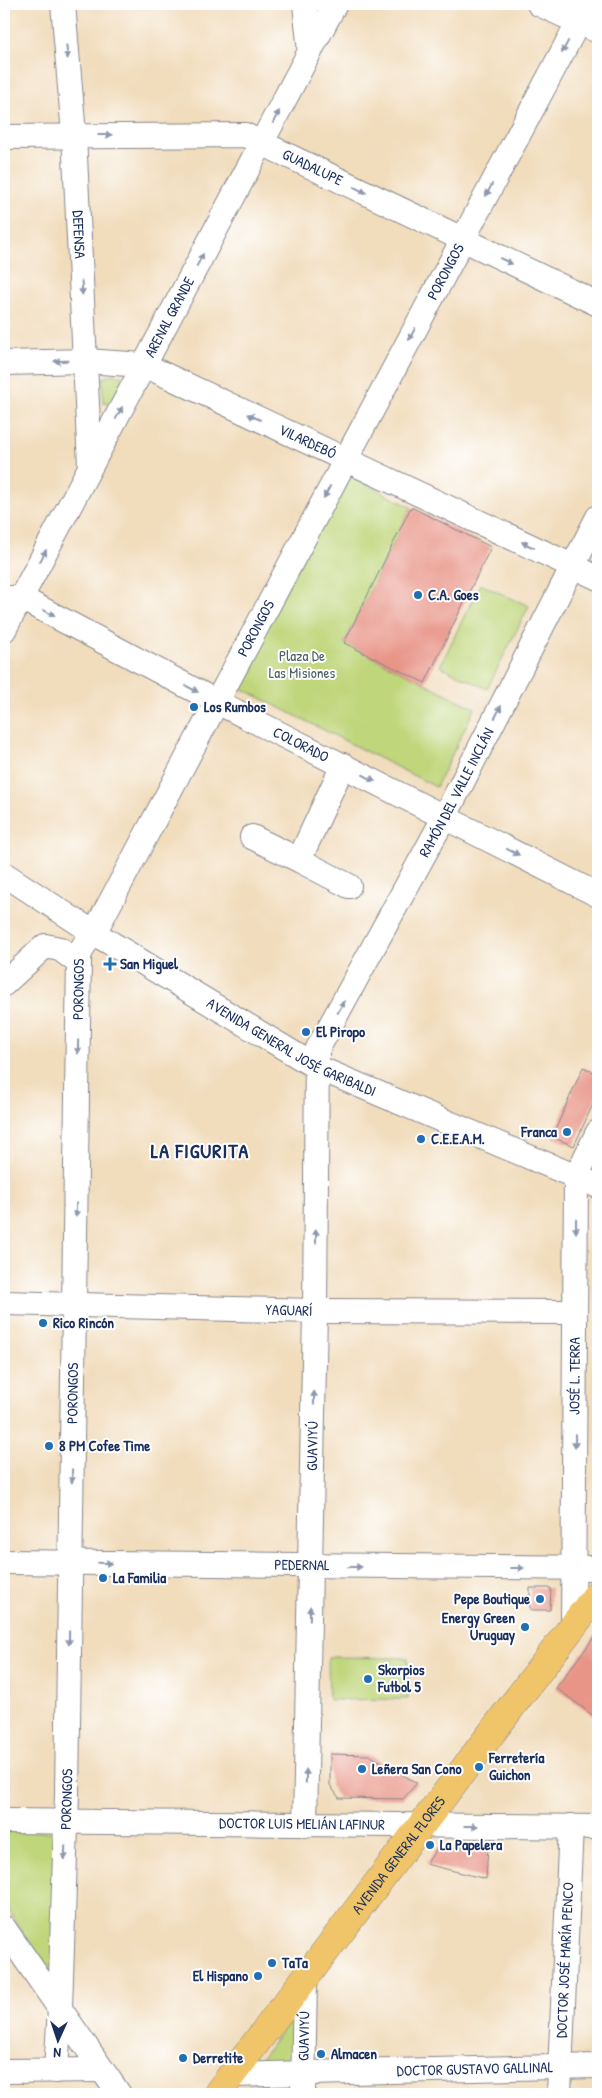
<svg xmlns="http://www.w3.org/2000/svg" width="602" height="2098" viewBox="0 0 602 2098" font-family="'Patrick Hand',sans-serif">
<rect width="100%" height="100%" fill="#fff"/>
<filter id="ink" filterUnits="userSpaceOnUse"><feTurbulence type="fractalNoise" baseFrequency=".02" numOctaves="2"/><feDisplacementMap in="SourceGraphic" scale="10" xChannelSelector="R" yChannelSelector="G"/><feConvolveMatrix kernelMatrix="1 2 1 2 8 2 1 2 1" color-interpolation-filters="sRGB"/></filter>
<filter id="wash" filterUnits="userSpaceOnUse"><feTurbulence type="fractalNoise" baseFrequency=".0096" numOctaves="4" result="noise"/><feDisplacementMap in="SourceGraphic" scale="20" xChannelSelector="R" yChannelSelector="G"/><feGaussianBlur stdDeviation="1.12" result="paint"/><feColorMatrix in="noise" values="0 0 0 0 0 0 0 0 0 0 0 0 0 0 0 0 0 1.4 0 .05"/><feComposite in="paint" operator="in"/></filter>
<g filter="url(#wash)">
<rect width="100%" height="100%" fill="#f1dcbb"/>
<g fill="#bfd67a" stroke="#6d826c">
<path d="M113,374L128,379L113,404L103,402V378Z"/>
<path d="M345,474L411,507L344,643L475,708L436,787L237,686Z"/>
<path d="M480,584L529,606L487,689L440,666Z"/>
<path d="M328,1657L408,1658V1699L329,1700Z"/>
<path d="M4,1831L59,1832L53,1984L4,1902Z"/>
<path d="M298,2008L296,2067L256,2065Z"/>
</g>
<g id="blocks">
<g fill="#e89588">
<path d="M411,507L491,547L425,683L344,643Z"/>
<path d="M583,1067L598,1074V1093L574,1146L552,1137Z"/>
<path d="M530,1588H551L550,1610H530Z"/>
<path d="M598,1632V1719L556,1688Z"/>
<path d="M330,1754L369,1755L417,1783L403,1799L339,1798L330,1785Z"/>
<path d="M438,1847H488L486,1879L426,1864Z"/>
</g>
</g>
</g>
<g filter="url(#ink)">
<use href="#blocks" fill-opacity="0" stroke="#86868c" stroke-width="1"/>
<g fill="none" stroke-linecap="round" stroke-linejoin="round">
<defs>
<g id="minor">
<path id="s1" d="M63,4L74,135L90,465"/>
<path d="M305,4L310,52"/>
<path d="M539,4L598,31"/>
<path id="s2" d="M4,137L245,135L598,304"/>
<path id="s3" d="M4,363L86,361L144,365L598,578"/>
<path id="s4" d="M5,598H21L217,702L598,895"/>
<path id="s5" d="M4,630L335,4"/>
<path d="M343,765L299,860L349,886"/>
<path d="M252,837L299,860"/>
<path id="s6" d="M4,874L94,933L316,1067L598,1186"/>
<path d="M4,984L45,946L60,949L79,963"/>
<path id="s7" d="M4,1303L315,1311L575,1312"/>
<path id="s8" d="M4,1562L598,1568"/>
<path id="s9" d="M573,1626L576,1177L598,1132"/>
<path id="s10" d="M4,1821L598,1827"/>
<path id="s11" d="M305,1825L315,1311L317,1050L444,818L598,517"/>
<path d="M4,1928L119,2094"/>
<path d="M4,2071L100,2070"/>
<path id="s12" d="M56,2071L60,2008L67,1794L79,956L84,945L94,933L588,4"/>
<path id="s13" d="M231,2075L598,2066"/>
<path id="s14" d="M303,2094L305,1979"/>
<path id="s15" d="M559,2094L571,1826"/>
</g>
<g id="major">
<path id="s16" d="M217,2094L598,1593"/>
</g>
</defs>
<use href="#minor" stroke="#86868c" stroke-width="26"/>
<use href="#major" stroke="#86868c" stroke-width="29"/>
<use href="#minor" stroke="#fff" stroke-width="24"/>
<use href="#major" stroke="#f0c469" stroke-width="28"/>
</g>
<defs><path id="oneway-solid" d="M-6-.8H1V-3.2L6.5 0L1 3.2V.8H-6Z" transform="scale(1.25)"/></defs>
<g fill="#8d97ae">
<use href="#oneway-solid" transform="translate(565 47) rotate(118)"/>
<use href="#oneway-solid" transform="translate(67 52) rotate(85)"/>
<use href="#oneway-solid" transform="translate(276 117) rotate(-62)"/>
<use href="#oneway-solid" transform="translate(105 135)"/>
<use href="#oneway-solid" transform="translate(360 190) rotate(26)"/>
<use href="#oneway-solid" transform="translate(489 190) rotate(118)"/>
<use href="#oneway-solid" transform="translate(200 260) rotate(-62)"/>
<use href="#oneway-solid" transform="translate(506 261) rotate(25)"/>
<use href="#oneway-solid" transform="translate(82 288) rotate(87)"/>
<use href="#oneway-solid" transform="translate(412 334) rotate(118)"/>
<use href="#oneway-solid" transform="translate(61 361) rotate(178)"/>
<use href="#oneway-solid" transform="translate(119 413) rotate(-62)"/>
<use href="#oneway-solid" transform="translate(254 417) rotate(-155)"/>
<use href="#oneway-solid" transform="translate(327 492) rotate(118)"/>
<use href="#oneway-solid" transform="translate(528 545) rotate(-155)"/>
<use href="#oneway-solid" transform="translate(43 556) rotate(-62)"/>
<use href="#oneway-solid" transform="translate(49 613) rotate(28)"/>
<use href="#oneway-solid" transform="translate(192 689) rotate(28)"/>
<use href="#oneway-solid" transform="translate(498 712) rotate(-63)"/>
<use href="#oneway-solid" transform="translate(369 778) rotate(28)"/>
<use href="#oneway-solid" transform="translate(513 852) rotate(26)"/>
<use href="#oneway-solid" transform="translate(341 1007) rotate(-61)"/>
<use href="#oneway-solid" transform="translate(78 1047) rotate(91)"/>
<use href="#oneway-solid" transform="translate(76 1210) rotate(91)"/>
<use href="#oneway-solid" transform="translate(576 1226) rotate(90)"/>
<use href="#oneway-solid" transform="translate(316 1236) rotate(-90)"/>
<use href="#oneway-solid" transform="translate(314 1398) rotate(-89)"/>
<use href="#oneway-solid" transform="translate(575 1441) rotate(90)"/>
<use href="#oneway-solid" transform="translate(72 1476) rotate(91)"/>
<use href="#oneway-solid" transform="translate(105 1563) rotate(1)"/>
<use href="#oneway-solid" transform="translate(355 1567)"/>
<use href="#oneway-solid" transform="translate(517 1568)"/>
<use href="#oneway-solid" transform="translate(310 1613) rotate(-89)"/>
<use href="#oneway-solid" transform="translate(69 1638) rotate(91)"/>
<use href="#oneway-solid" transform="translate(306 1776) rotate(-89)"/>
<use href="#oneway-solid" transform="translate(471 1826)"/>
<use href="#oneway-solid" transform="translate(65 1853) rotate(92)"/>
</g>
</g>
<g fill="#1f6fb2" stroke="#fff" stroke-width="2">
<circle cx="418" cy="595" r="5"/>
<circle cx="194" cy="707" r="5"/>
<path d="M107.5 956.5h5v5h5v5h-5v5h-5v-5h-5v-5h5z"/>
<circle cx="306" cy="1032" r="5"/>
<circle cx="567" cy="1132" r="5"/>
<circle cx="421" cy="1139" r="5"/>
<circle cx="43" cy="1323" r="5"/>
<circle cx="49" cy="1446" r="5"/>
<circle cx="103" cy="1578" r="5"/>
<circle cx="540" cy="1599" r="5"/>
<circle cx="525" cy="1627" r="5"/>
<circle cx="368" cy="1679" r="5"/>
<circle cx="479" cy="1767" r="5"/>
<circle cx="362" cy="1769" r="5"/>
<circle cx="430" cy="1845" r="5"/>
<circle cx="272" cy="1963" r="5"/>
<circle cx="258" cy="1976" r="5"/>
<circle cx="321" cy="2054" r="5"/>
<circle cx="183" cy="2058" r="5"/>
</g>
<g text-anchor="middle" stroke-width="4" stroke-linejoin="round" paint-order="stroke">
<g font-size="15" fill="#1b2f5e" stroke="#fff">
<text dy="5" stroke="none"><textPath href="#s2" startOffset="316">GUADALUPE</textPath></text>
<text dy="5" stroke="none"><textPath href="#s1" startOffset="231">DEFENSA</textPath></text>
<text dy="5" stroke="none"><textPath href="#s12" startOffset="1892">PORONGOS</textPath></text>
<text dy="5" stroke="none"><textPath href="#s5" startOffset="354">ARENAL GRANDE</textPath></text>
<text dy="5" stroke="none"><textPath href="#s3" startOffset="321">VILARDEBÓ</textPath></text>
<text dy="5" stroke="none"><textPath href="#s12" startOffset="1488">PORONGOS</textPath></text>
<text dy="5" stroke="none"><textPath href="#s4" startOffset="332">COLORADO</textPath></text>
<text dy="5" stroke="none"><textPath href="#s11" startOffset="1068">RAMÓN DEL VALLE INCLÁN</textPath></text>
<text dy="5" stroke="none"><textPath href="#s12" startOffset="1082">PORONGOS</textPath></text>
<text dy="5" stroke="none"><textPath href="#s6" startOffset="336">AVENIDA GENERAL JOSÉ GARIBALDI</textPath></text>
<text dy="5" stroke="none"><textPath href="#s7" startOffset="285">YAGUARÍ</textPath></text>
<text dy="5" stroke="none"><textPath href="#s9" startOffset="250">JOSÉ L. TERRA</textPath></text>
<text dy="5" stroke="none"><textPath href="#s12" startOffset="678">PORONGOS</textPath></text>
<text dy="5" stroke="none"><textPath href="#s11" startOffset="379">GUAVIYÚ</textPath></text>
<text dy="5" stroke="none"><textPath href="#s8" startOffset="298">PEDERNAL</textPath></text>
<text dy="5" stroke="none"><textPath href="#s12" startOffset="272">PORONGOS</textPath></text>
<text dy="5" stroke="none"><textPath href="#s10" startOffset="298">DOCTOR LUIS MELIÁN LAFINUR</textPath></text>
<text dy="5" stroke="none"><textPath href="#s16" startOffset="300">AVENIDA GENERAL FLORES</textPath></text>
<text dy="5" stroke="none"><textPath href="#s15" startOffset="134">DOCTOR JOSÉ MARÍA PENCO</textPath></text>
<text dy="5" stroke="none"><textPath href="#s14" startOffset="58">GUAVIYÚ</textPath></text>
<text dy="5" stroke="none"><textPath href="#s13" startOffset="244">DOCTOR GUSTAVO GALLINAL</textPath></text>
</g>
<g font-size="15" font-weight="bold" fill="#1b2f5e" stroke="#fff" text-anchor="start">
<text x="428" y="600">C.A. Goes</text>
<text x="204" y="712">Los Rumbos</text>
<text x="120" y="969">San Miguel</text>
<text x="316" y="1037">El Piropo</text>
<text x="557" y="1137" text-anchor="end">Franca</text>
<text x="431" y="1144">C.E.E.A.M.</text>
<text x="53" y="1328">Rico Rincón</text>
<text x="59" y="1451">8 PM Cofee Time</text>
<text x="113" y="1583">La Familia</text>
<text x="530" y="1604" text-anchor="end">Pepe Boutique</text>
<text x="515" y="1623" text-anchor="end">Energy Green<tspan x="515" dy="17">Uruguay</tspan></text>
<text x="378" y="1675">Skorpios<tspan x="378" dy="17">Futbol 5</tspan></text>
<text x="489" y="1763">Ferretería<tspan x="489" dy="17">Guichon</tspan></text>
<text x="372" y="1774">Leñera San Cono</text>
<text x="440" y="1850">La Papelera</text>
<text x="282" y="1968">TaTa</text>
<text x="248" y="1981" text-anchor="end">El Hispano</text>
<text x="331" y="2059">Almacen</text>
<text x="193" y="2063">Derretite</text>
</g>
<g font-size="15" fill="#4c6166" stroke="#fff">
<text x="302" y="661">Plaza De<tspan x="302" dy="17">Las Misiones</tspan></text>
</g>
<g font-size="20" font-weight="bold" letter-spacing="1" fill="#1b2f5e" stroke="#fff">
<text x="200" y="1158">LA FIGURITA</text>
</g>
</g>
<rect width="602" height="2098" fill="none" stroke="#fff" stroke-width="20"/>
<g transform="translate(58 2040) rotate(183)" stroke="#ffffff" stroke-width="4" paint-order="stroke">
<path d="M0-4L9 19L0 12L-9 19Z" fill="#1b2f5e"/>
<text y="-8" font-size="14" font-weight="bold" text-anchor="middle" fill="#1b2f5e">N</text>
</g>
</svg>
